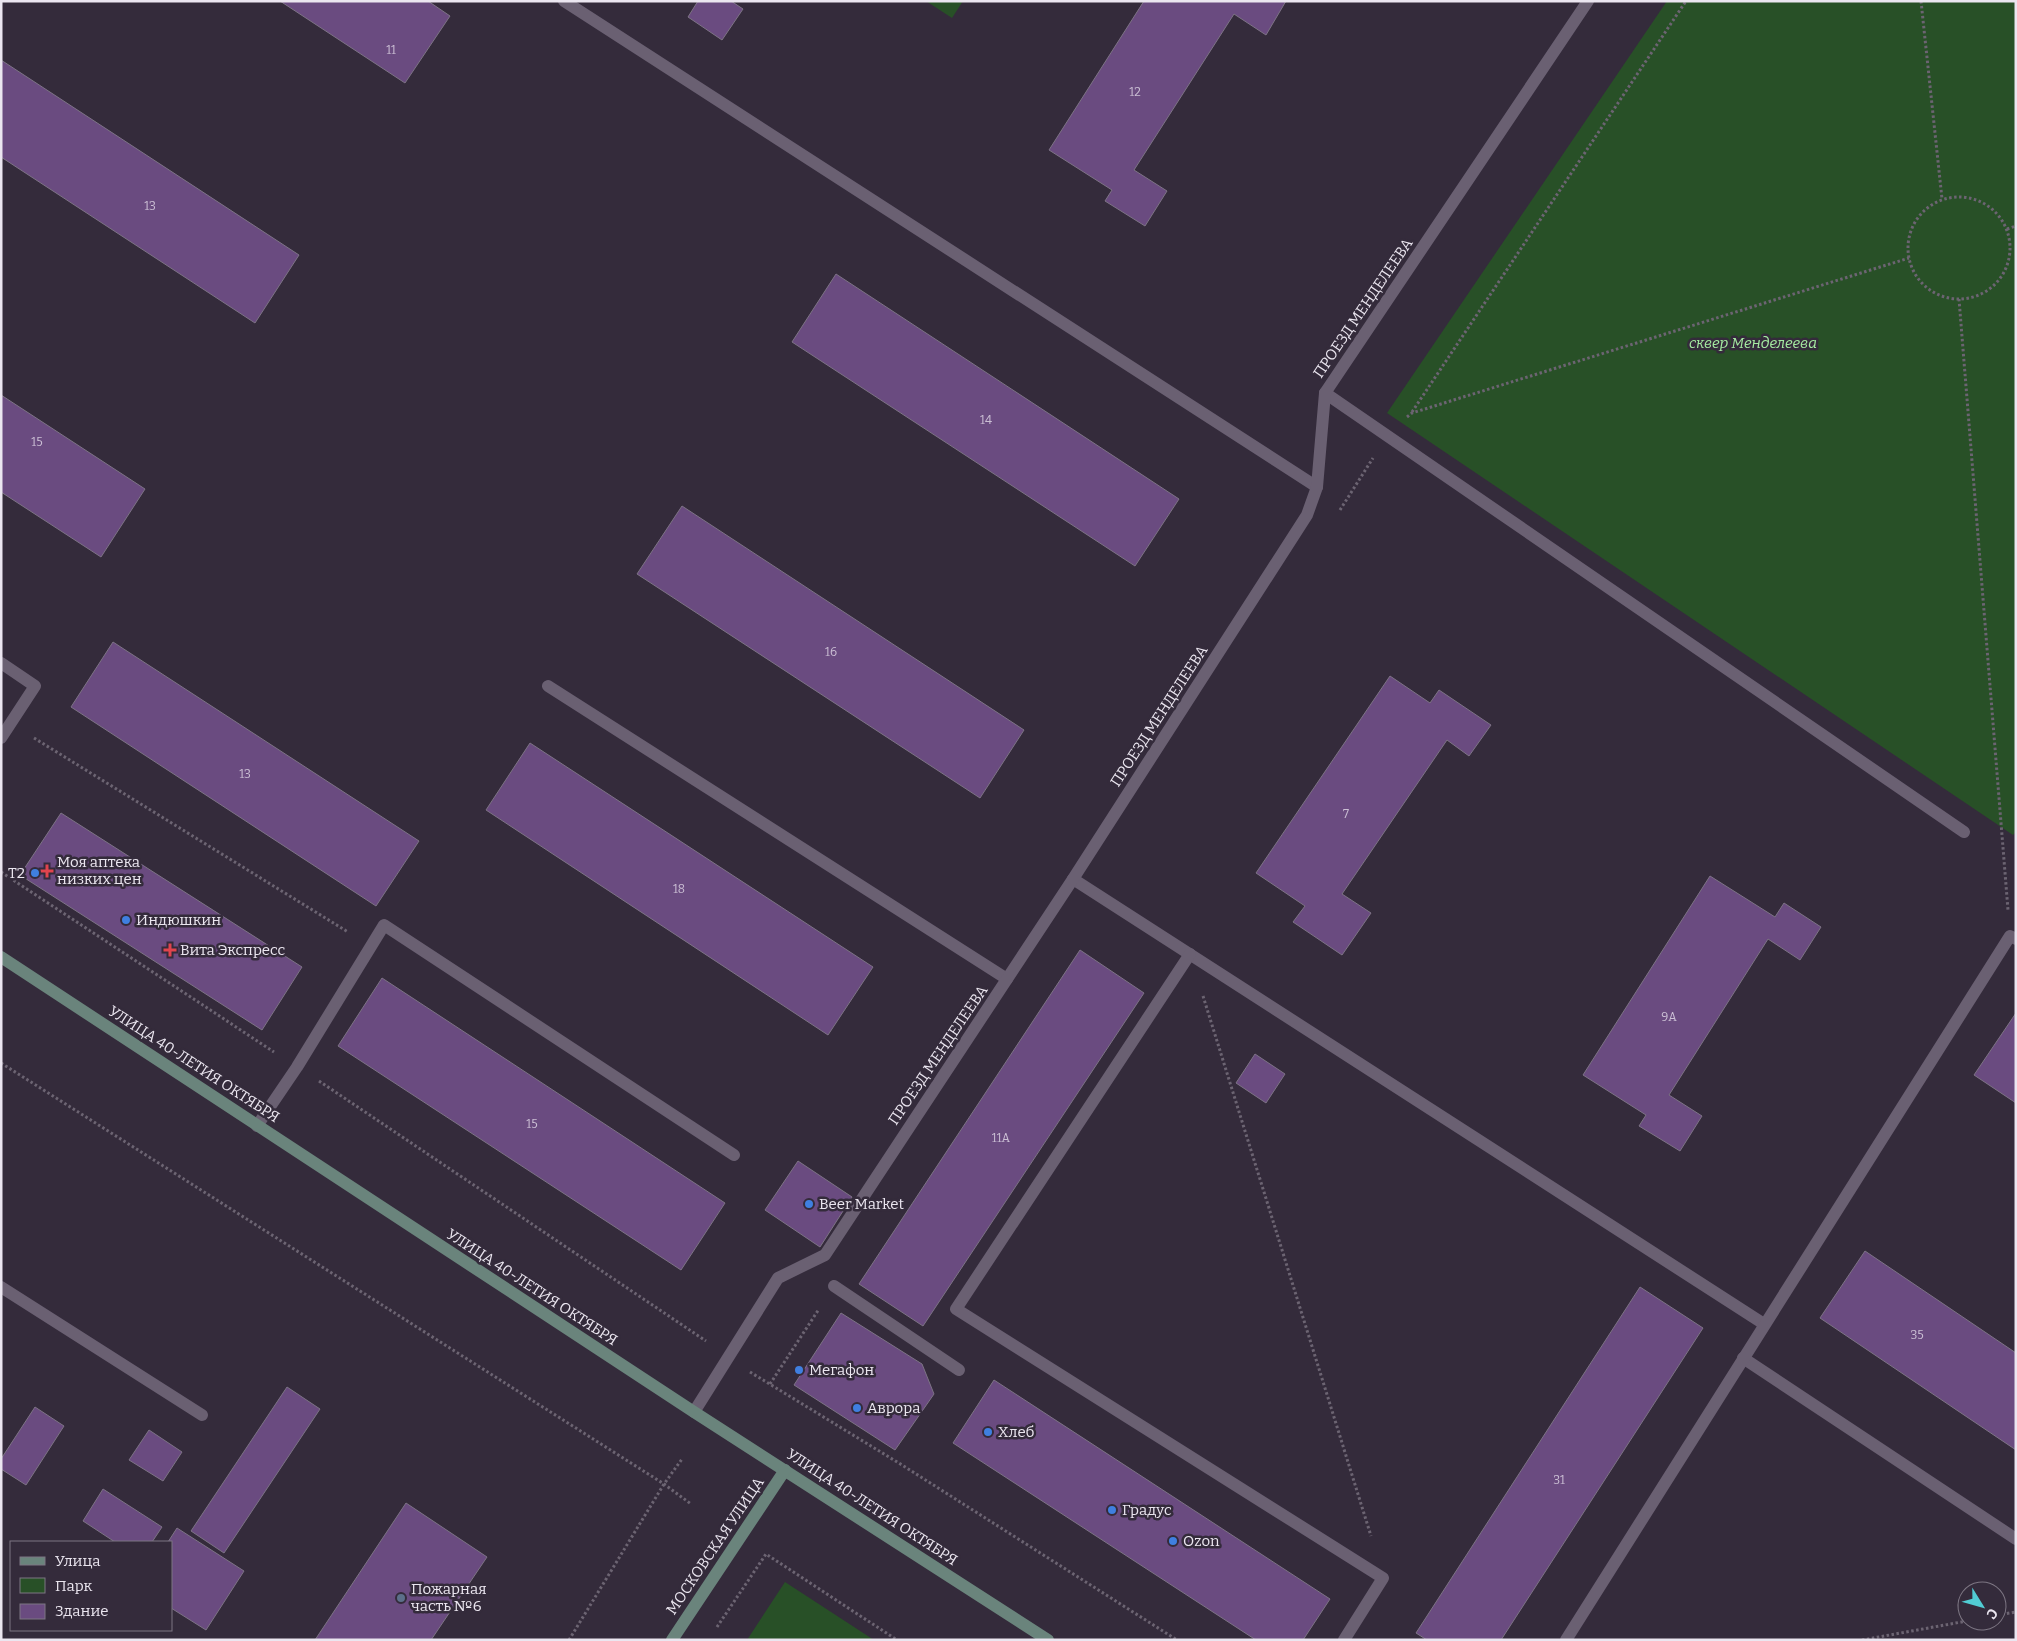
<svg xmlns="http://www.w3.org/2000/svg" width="2017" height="1641" viewBox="0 0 2017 1641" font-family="Bitter,serif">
<rect width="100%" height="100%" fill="#342b3b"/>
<g fill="#285027">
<path d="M926,1H963L952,18Z"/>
<path d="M1667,1H2016V832L2013,835L1387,413Z"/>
<path d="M785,1582L874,1640H747Z"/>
</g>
<g fill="#6a4b80" stroke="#7d7385">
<path d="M280,1H428L450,16L405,83Z"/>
<path d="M698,1H731L743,9L722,40L688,17Z"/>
<path d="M1144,1H1286L1266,35L1234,14L1134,170L1167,191L1145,226L1105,201L1112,190L1049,150Z"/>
<path d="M1,60L299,255L255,323L1,157Z"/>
<path d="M836,274L1179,499L1135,566L792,342Z"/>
<path d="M1,395L145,489L101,557L1,492Z"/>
<path d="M682,506L1024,730L980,798L637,574Z"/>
<path d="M113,642L419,841L376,906L71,707Z"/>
<path d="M1390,676L1430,703L1439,690L1491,725L1469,756L1447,740L1342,894L1371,913L1342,955L1293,922L1305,906L1256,873Z"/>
<path d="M530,743L873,967L828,1035L486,810Z"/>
<path d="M61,813L302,967L262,1030L20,875Z"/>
<path d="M1710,876L1775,917L1784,903L1821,927L1800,960L1768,939L1669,1095L1702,1116L1680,1151L1639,1126L1646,1115L1583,1075Z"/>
<path d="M1080,950L1144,993L923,1326L859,1284Z"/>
<path d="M382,978L725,1203L681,1270L338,1046Z"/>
<path d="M2016,1013V1103L1974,1075Z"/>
<path d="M1255,1054L1285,1074L1266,1103L1236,1083Z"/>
<path d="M798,1161L852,1197L820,1247L765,1210Z"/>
<path d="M1865,1251L2016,1353V1450L1820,1318Z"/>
<path d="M1640,1287L1703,1328L1501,1640H1427L1416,1633Z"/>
<path d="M841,1313L922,1364L934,1394L895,1450L794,1385Z"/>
<path d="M994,1380L1330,1599L1303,1640H1256L953,1443Z"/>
<path d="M287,1387L320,1409L224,1553L191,1531Z"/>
<path d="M35,1407L64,1426L26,1485L1,1469V1459Z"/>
<path d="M149,1430L182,1452L163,1481L129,1460Z"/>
<path d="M103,1489L162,1527L152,1542H115L83,1521Z"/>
<path d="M406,1503L487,1557L431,1640H315Z"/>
<path d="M177,1528L244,1571L206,1630L171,1608V1542H168Z"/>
</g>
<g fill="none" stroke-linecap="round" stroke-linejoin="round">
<g stroke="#6c6472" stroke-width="3" stroke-dasharray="2.5 2.5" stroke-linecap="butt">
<path d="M1921,1L1942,199"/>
<circle cx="1959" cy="248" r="51"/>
<path d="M2007,229L2016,226"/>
<path d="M1959,299L2008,910"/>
<path d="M1412,412L1686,1"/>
<path d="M1407,417L1412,413L1909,258"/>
<path d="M1340,510L1373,458"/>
<path d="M34,738L348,932"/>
<path d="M1,872L274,1052"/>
<path d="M1203,996L1371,1536"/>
<path d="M1,1063L664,1484L691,1504"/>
<path d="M319,1081L706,1341"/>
<path d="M750,1372L902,1465L1177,1640"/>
<path d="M770,1384L819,1309"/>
<path d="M1997,1615L2016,1612"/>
<path d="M717,1627L766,1554L897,1640"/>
<path d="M569,1640L664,1484L682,1459"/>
<path d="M1862,1640L1967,1621"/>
</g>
<g stroke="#6a6072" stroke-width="12">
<path d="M564,1L1317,487"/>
<path d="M1325,393L1964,832"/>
<path d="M1,663L35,686L1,738"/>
<path d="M548,686L1007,979"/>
<path d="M1073,879L1764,1324"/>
<path d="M1190,954L956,1309L1383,1578L1344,1640"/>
<path d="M257,1126L297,1067L384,925L734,1155"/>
<path d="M834,1286L959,1370"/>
<path d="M1743,1358L2016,1539"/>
<path d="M1566,1640L2010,936L2016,939"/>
</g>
<g stroke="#6a6072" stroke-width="12">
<path d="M1,1287L202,1415"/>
<path d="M694,1412L778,1278L825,1255L1073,879L1307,515L1317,487L1325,393L1588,1"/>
</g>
<g stroke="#6a847c" stroke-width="12">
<path d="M1,957L694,1412L1048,1640"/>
<path d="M672,1640L785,1470"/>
</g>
</g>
<g fill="#e0444e" stroke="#342b3b" stroke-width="2">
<path d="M44.5 863.5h5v5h5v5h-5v5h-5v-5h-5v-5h5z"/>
<path d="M167.5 942.5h5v5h5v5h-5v5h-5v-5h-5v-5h5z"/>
</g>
<g fill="#3f7fe0" stroke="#342b3b" stroke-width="2">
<circle cx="35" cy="873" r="5"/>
<circle cx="126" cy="920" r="5"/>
<circle cx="809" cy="1204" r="5"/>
<circle cx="799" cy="1370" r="5"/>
<circle cx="857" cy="1408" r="5"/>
<circle cx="988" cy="1432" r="5"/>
<circle cx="1112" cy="1510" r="5"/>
<circle cx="1173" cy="1541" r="5"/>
</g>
<circle fill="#5c6f8a" stroke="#342b3b" stroke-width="2" cx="401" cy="1598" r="5"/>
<g text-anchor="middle" stroke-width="5" stroke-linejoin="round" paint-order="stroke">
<g font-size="12" fill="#cbbfd4">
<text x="391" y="54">11</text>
<text x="1135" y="96">12</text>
<text x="150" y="210">13</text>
<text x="986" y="424">14</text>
<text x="37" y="446">15</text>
<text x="831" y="656">16</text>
<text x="245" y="778">13</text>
<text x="1346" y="818">7</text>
<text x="679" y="893">18</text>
<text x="1669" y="1021">9А</text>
<text x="532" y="1128">15</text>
<text x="1001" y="1142">11А</text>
<text x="1917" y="1339">35</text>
<text x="1559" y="1484">31</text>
</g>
<g font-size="15" fill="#ebe6f0" stroke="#342b3b">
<text transform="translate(1363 308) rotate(-56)" y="5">ПРОЕЗД МЕНДЕЛЕЕВА</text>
<text transform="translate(1159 716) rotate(-57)" y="5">ПРОЕЗД МЕНДЕЛЕЕВА</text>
<text transform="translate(938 1055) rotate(-56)" y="5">ПРОЕЗД МЕНДЕЛЕЕВА</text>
<text transform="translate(194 1064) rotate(33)" y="5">УЛИЦА 40-ЛЕТИЯ ОКТЯБРЯ</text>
<text transform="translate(532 1287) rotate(33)" y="5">УЛИЦА 40-ЛЕТИЯ ОКТЯБРЯ</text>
<text transform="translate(872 1507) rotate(33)" y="5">УЛИЦА 40-ЛЕТИЯ ОКТЯБРЯ</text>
<text transform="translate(715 1546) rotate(-56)" y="5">МОСКОВСКАЯ УЛИЦА</text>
</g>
<g font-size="15" font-style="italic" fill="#a5eba1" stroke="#342b3b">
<text x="1753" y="348">сквер Менделеева</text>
</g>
<g font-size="15" fill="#ebe6f0" stroke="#342b3b" text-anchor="start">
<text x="57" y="867">Моя аптека<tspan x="57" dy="17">низких цен</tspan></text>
<text x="25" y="878" text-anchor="end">T2</text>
<text x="136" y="925">Индюшкин</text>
<text x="180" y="955">Вита Экспресс</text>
<text x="819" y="1209">Beer Market</text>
<text x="809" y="1375">Мегафон</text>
<text x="867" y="1413">Аврора</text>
<text x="998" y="1437">Хлеб</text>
<text x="1122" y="1515">Градус</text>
<text x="1183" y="1546">Ozon</text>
<text x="411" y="1594">Пожарная<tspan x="411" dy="17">часть №6</tspan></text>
</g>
</g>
<rect width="2017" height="1641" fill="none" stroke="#ebe6f0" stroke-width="5"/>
<rect x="10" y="1541" width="162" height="90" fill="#342b3b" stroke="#7d7683"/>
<rect x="20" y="1557" width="25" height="8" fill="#6a847c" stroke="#7d7683"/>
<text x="55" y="1566" font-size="15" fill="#ebe6f0">Улица</text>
<rect x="20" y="1578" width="25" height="15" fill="#285027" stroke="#7d7683"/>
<text x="55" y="1591" font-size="15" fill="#ebe6f0">Парк</text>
<rect x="20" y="1604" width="25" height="15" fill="#6a4b80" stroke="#7d7683"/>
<text x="55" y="1616" font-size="15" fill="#ebe6f0">Здание</text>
<g transform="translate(1982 1606) rotate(127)"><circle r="24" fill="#342b3b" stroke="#7d7683"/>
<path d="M0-4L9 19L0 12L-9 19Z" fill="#51ccd3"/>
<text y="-8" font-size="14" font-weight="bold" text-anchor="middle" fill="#ebe6f0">С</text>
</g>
</svg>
